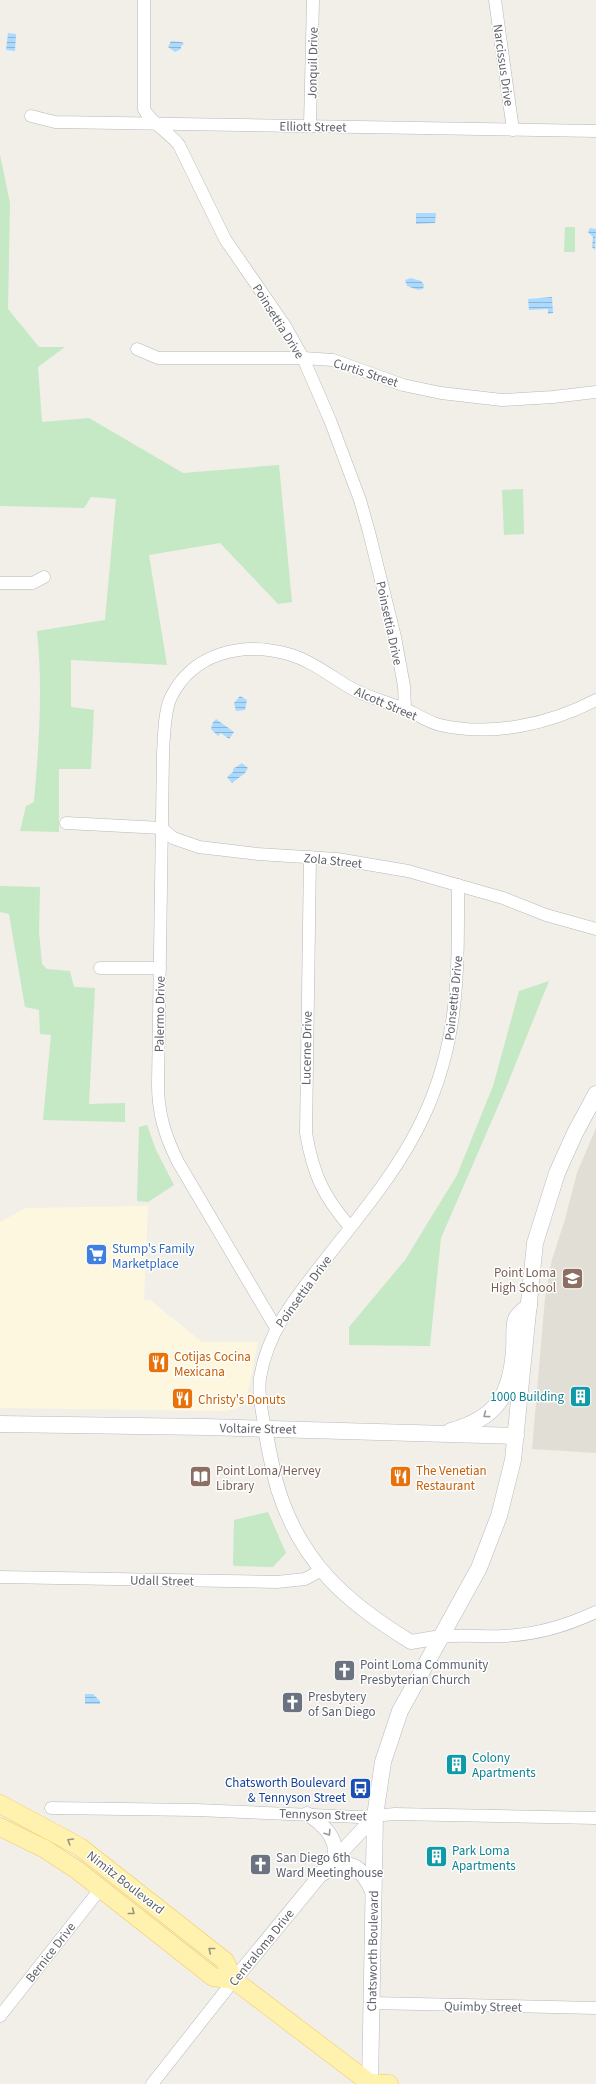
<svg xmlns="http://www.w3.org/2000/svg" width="596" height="2084" viewBox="0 0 596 2084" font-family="'Source Sans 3',sans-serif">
<defs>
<pattern id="water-rules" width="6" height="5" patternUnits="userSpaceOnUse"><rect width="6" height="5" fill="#aadaff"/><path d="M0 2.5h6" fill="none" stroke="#8eb4d2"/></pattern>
</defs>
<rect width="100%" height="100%" fill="#f1efe8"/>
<path fill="#fef7e0" d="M148,1206L144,1300H150L202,1342H258L249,1387L246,1397L239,1407L232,1410L221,1411L0,1408V1222L26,1208Z"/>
<path fill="#e1ded6" d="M596,1128V1453L532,1449L545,1298L552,1260L565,1219L577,1173Z"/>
<g fill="#c5e8c5">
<path d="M0,155L10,203L8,309L39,347H65L38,367L42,422L89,418L183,473L279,465L292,602L278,604L220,543L149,555L167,665L71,660V707L94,710L91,769H59V832L20,831L26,806L34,802C39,745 43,687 37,631L105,620L116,499L91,497L84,508L0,506Z"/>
<path d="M565,227H575V252H564Z"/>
<path d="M523,489L524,534L504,535L502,490Z"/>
<path d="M0,886L40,887L39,932L42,964L47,969L70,971L74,987L95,988L89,1104L125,1103V1122L43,1120L51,1035L40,1034L39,1010L25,1007L9,914L0,912Z"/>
<path d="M549,981L503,1095L441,1238L430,1346L349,1345V1327L405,1260L457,1175L493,1086L519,991Z"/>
<path d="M147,1125L156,1150L174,1185L148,1202L137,1201L139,1127Z"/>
<path d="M268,1512L286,1553L273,1567L234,1566L233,1564L234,1520Z"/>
</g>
<g fill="url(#water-rules)">
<path d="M8,33L16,34L15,51L6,50Z"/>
<path d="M171,41L182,42L184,44L181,46V49L175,52L168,47Z"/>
<path d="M416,213H436L435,223L416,224Z"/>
<path d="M590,228L596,229L595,250L592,247L593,237L588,232Z"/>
<path d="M411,278L421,281L424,285L423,289L418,290L407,286L405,280Z"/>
<path d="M552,297L553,313L548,314V309L529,310L528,299Z"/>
<path d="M240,696L247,700L245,710L236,711L234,703Z"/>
<path d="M216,719L234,732L229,739L221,733L218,736L211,729L213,722Z"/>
<path d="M242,763L248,768L245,773L232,783L227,777L233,772V769Z"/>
<path d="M85,1694H93L100,1701V1704H85Z"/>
</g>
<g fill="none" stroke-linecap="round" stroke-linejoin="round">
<defs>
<g id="minor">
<path d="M144,0V109C150,122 170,133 179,145L225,239L285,326L303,358L330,420L360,500L369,532L395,637L404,686L405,709"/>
<path d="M495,0L513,130"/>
<path d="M31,116L55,122L596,131"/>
<path d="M310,125L313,0"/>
<path d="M137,349L158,358H303L333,360L403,385L441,393L502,400L553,397L596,392"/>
<path d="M0,583H33L44,577"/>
<path d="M66,823L162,828L173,838L199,847L258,854L337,859L408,871L503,898L546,915L596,929"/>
<path d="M310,857L306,1133C313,1174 323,1196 350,1227"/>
<path d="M100,968H160"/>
<path d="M276,1328L178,1162C165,1136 158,1113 158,1085L163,754C164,738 164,711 171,697C193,653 242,641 288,654C310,660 329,675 349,687C368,698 384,701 405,709C417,714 427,722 440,725C492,737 550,724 596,700"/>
<path d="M265,1429C262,1412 258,1395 260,1378C268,1327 302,1290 332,1251C365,1209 400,1167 423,1118C460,1040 458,969 458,885"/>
<path d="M0,1577L277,1582L305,1579L322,1570"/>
<path d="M441,1637C462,1634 482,1637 503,1636C536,1635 566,1626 596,1612"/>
<path d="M51,1808L196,1810L359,1817L395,1814L596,1818"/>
<path d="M371,2003L596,2008"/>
<path d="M0,2016L101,1888"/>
<path d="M152,2084L234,1980"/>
</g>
<g id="tertiary">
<path d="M265,1429C269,1449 272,1469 278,1489C301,1563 347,1603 411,1642L441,1637"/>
<path d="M307,1814C322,1823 341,1840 333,1860"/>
<path d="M234,1980L322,1873L375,1816"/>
</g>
<g id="secondary">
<path d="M0,1424L206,1427L516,1436"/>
<path d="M451,1431C496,1418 511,1396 514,1349C515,1341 513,1327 516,1319C518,1314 525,1309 529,1306"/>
<path d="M322,1873C347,1857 362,1866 373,1891"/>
<path d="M370,2084L375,1816L383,1762L400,1711L479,1568L499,1516L513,1460L535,1243L557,1173L575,1133L596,1094"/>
</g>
<g id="primary">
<path d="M0,1804L80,1847L225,1961L234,1980L371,2084"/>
<path d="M0,1827L45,1849L77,1870L213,1977L234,1980"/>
<path d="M370,2083L389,2084"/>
</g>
</defs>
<use href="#minor" stroke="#b5b8bc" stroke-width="13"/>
<use href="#tertiary" stroke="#b5b8bc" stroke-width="15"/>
<use href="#secondary" stroke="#b6babf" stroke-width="17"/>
<use href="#primary" stroke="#f2c960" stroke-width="19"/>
<use href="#minor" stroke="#fff" stroke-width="12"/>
<use href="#tertiary" stroke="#fff" stroke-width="14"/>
<use href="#secondary" stroke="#fff" stroke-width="16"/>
<use href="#primary" stroke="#fff2af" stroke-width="18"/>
</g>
<defs><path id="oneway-chevron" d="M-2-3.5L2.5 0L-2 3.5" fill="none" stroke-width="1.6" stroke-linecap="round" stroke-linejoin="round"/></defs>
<g stroke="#979a9d">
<use href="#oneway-chevron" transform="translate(486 1415) rotate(143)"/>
<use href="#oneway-chevron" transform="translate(328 1833) rotate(57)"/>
</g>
<g stroke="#979581">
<use href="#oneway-chevron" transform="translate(70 1841) rotate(-149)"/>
<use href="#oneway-chevron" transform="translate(132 1912) rotate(38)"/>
<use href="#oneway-chevron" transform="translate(211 1950) rotate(-141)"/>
</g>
<defs>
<symbol id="supermarket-square" viewBox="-11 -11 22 22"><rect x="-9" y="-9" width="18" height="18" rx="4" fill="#3f7fe0" stroke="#fff"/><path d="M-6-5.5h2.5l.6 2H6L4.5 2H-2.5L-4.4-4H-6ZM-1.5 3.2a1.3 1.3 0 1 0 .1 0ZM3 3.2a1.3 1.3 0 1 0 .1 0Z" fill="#fff"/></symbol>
<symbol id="school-square" viewBox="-11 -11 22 22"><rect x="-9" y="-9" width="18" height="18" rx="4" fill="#8d6e63" stroke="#fff"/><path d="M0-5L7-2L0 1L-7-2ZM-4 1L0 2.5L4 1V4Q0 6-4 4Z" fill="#fff"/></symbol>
<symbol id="restaurant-square" viewBox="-11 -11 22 22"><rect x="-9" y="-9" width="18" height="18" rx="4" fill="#e8710a" stroke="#fff"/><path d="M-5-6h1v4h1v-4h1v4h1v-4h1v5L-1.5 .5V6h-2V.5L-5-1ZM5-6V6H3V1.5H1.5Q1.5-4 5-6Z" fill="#fff"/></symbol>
<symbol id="building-square" viewBox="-11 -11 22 22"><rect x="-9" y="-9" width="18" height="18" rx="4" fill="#0f9aa8" stroke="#fff"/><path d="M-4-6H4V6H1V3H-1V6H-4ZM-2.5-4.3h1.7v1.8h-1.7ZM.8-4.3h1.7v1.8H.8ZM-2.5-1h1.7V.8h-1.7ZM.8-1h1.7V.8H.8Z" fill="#fff"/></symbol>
<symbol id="library-square" viewBox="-11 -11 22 22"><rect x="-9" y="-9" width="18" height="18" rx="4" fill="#8d6e63" stroke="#fff"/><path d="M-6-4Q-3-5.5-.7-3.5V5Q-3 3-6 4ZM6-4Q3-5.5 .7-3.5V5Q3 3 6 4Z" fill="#fff"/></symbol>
<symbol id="church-square" viewBox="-11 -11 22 22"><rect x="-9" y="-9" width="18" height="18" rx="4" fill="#6b7280" stroke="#fff"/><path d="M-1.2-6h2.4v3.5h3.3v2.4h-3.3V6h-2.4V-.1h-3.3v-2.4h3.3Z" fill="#fff"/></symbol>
<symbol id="bus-square" viewBox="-11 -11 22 22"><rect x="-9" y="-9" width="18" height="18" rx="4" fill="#1a4fb4" stroke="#fff"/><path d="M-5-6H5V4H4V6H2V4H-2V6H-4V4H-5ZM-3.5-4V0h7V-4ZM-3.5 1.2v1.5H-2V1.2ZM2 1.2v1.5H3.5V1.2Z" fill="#fff"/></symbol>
</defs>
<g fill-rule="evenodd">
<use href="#supermarket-square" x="84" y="1242" width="25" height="25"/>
<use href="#school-square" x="560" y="1266" width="25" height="25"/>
<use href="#restaurant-square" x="146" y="1350" width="25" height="25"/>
<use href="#building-square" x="568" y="1384" width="25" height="25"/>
<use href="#restaurant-square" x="170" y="1386" width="25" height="25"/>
<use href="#library-square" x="188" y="1464" width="25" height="25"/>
<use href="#restaurant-square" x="388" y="1464" width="25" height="25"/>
<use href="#church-square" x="332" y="1658" width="25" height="25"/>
<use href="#church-square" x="280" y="1690" width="25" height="25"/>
<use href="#building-square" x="444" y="1752" width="25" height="25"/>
<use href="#bus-square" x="348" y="1776" width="25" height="25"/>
<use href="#building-square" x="424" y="1844" width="25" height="25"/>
<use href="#church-square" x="248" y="1852" width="25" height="25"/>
</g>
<g text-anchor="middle" stroke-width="3" stroke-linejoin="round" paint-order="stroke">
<g font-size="13" fill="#5f6368" stroke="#fff">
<text transform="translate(312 63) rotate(-89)" y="5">Jonquil Drive</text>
<text transform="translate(504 65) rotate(82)" y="5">Narcissus Drive</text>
<text transform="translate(313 126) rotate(1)" y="5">Elliott Street</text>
<text transform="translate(279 321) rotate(58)" y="5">Poinsettia Drive</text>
<text transform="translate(366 372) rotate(18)" y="5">Curtis Street</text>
<text transform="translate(390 623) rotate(78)" y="5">Poinsettia Drive</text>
<text transform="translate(386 703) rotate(23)" y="5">Alcott Street</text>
<text transform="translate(333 860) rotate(6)" y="5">Zola Street</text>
<text transform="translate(453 998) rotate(-84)" y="5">Poinsettia Drive</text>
<text transform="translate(159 1014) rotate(-89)" y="5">Palermo Drive</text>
<text transform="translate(306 1048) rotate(-89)" y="5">Lucerne Drive</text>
<text transform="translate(303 1291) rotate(-54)" y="5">Poinsettia Drive</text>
<text transform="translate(258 1428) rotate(1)" y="5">Voltaire Street</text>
<text transform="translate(162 1580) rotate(1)" y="5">Udall Street</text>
<text transform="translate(323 1814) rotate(2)" y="5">Tennyson Street</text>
<text transform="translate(126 1882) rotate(38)" y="5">Nimitz Boulevard</text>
<text transform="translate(261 1947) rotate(-51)" y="5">Centraloma Drive</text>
<text transform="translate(372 1951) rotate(-89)" y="5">Chatsworth Boulevard</text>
<text transform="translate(50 1952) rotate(-52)" y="5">Bernice Drive</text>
<text transform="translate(483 2006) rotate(1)" y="5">Quimby Street</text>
</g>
<g font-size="13" fill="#366cbe" stroke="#fff" text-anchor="start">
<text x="112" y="1253">Stump's Family<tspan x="112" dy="15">Marketplace</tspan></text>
</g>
<g font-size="13" fill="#785e54" stroke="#fff" text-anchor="end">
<text x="556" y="1277">Point Loma<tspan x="556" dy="15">High School</tspan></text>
<text x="216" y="1475" text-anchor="start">Point Loma/Hervey<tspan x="216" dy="15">Library</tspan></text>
</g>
<g font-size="13" fill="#c56008" stroke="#fff" text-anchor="start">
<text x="174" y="1361">Cotijas Cocina<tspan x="174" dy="15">Mexicana</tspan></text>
<text x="198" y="1404">Christy's Donuts</text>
<text x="416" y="1475">The Venetian<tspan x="416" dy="15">Restaurant</tspan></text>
</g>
<g font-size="13" fill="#0d838f" stroke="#fff" text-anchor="start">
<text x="564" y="1401" text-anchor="end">1000 Building</text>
<text x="472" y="1762">Colony<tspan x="472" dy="15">Apartments</tspan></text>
<text x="452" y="1855">Park Loma<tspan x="452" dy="15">Apartments</tspan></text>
</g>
<g font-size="13" fill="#5b616d" stroke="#fff" text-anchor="start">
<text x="360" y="1669">Point Loma Community<tspan x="360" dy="15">Presbyterian Church</tspan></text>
<text x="308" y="1701">Presbytery<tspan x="308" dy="15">of San Diego</tspan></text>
<text x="276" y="1862">San Diego 6th<tspan x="276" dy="15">Ward Meetinghouse</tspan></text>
</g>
<g font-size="13" fill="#164399" stroke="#fff" text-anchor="end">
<text x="346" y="1787">Chatsworth Boulevard<tspan x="346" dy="15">&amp; Tennyson Street</tspan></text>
</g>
</g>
</svg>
